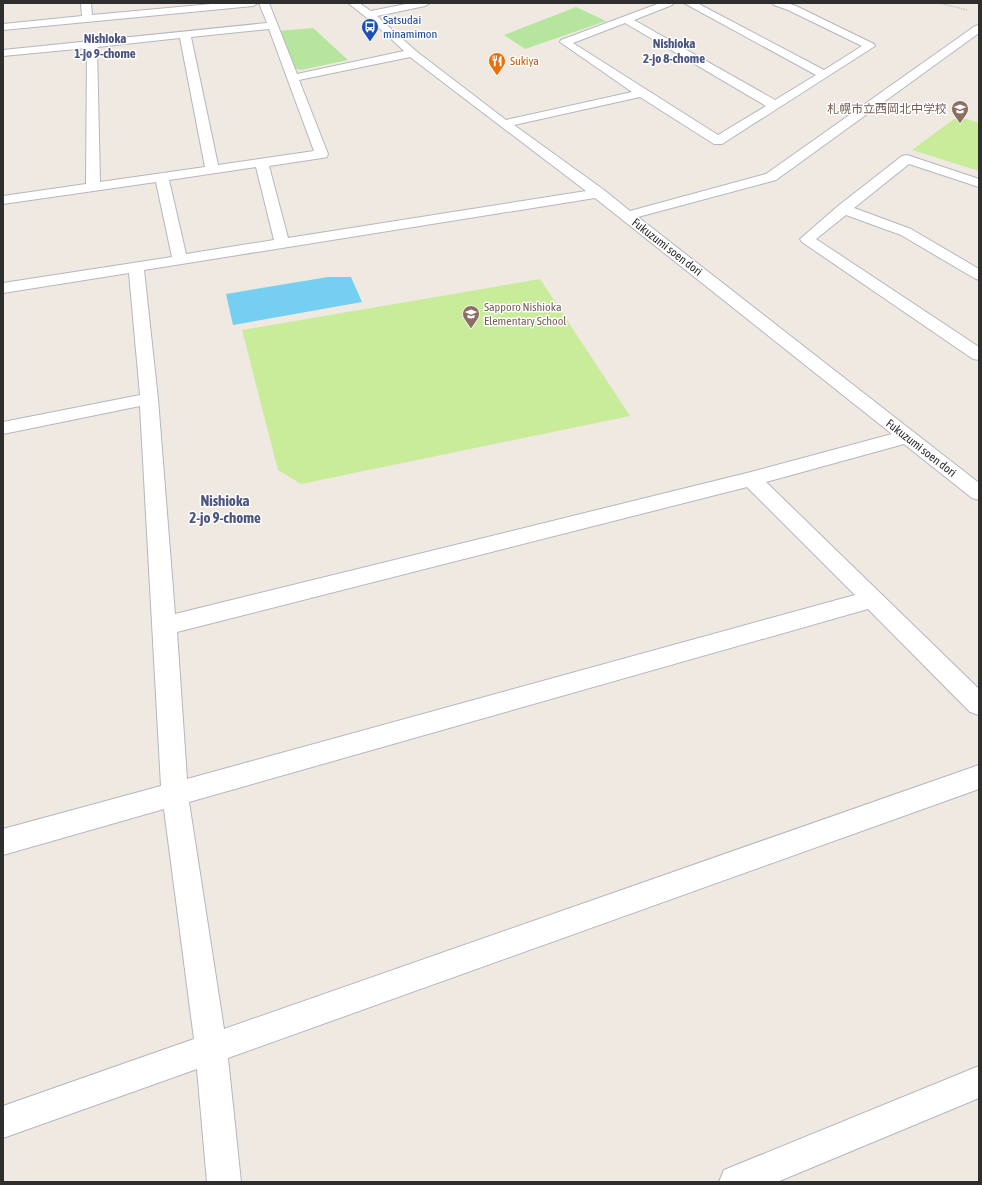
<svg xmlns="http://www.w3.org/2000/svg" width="982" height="1185" viewBox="0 0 982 1185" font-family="'Asap Condensed','Noto Sans JP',sans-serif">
<rect width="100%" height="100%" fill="#efe9e1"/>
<g fill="#b6e59e">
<path d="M576,7L606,21L525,49L504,35Z"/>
<path d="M313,28L348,60L301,70L293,68L278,31Z"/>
</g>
<g fill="#c9ec9a">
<path d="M958,116L979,123V171L912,150Z"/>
<path d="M540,279L630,416L301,484L278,470L242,330Z"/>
</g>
<path fill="#75cff0" d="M328,277H351L362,302L233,325L226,294Z"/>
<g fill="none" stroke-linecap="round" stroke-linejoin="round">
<defs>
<g id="minor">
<path d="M81,3H91L92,15L222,3H258L253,6L3,30V24L82,16Z"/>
<path d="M259,3H269L297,74L404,51L376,25L348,3H359L371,11L411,3H430L425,6L377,16L416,51L506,120L632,92L560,42L561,40L660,3H674L672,5L634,20L775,100L816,75L684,3H697L824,70L862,46L788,10L774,5L772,3H787L796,6L874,44L875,46L722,144H714L640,97L514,125L604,190L630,211L766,174L975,26L979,25V33L776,180L638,217L979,483V500L972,498L904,444L766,482L979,689V715L970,712L868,609L189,802L224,1029L979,765V789L228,1058L241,1182H207L197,1069L3,1138V1106L194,1039L164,809L3,855V829L161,786L140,406L3,434V422L140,395L129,273L3,293V283L172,257L156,182L3,204V196L86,184L87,48L3,56V50L267,23ZM625,23L766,106L718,135L573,43ZM269,29L314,151L218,165L191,37ZM180,38L205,167L100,182L97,47ZM410,57L586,191L288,238L269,166L322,158L327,157L328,154L299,80ZM256,167L274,240L186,254L169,180ZM595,198L892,434L751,472L175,614L158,399L144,270ZM747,487L855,595L187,779L177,632Z"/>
<path d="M907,155L979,179V187L909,164L854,208L911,229L979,269V280L974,278L901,235L846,215L816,239L979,347V360L973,359L802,242L800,239L838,206L902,156Z"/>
<path d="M979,1066V1098L777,1182H719L724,1170Z"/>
</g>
</defs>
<use href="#minor" stroke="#b4b7c1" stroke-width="2"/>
<path stroke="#c9c9c9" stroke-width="1.5" stroke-dasharray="1.5 1" stroke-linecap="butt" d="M939,3L967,10"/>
<use href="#minor" fill="#fff" fill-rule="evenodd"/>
</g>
<defs>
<symbol id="bus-pin" viewBox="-11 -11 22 30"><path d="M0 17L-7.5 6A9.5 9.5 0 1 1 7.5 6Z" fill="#1a4fb4" stroke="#fff"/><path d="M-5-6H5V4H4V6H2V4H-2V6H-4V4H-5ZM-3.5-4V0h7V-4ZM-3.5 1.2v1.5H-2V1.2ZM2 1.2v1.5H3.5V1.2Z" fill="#fff"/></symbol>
<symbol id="restaurant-pin" viewBox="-11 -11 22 30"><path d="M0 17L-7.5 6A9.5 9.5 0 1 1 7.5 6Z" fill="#e8710a" stroke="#fff"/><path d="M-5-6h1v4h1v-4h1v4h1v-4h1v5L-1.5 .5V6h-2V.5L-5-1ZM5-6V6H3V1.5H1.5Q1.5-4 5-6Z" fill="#fff"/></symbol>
<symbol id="school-pin" viewBox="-11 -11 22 30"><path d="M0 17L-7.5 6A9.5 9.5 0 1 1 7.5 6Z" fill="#8d6e63" stroke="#fff"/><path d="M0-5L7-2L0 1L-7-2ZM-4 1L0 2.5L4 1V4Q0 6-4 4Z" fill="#fff"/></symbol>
</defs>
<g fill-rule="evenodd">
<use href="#bus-pin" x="360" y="17" width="20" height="27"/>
<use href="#restaurant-pin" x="487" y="51" width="20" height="27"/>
<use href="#school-pin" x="950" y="99" width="20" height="27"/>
<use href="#school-pin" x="461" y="304" width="20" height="27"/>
</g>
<g text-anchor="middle" stroke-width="3" stroke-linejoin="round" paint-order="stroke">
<g font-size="12" fill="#164399" stroke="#fff" text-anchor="start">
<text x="383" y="24">Satsudai<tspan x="383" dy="14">minamimon</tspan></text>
</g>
<g font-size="12" fill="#c56008" stroke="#fff" text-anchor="start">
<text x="510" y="65">Sukiya</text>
</g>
<g font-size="12" fill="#785e54" stroke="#fff" text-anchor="end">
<text x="947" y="113">札幌市立西岡北中学校</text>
<text x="484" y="311" text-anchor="start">Sapporo Nishioka<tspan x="484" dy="14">Elementary School</tspan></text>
</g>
<g font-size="12" fill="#2e2e2e" stroke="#fff">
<text transform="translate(667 247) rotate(38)" y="4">Fukuzumi soen dori</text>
<text transform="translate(921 448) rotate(38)" y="4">Fukuzumi soen dori</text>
</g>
<g font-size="13" font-weight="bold" fill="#4d5680" stroke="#fff">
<text x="105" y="43">Nishioka<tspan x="105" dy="15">1-jo 9-chome</tspan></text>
<text x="674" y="48">Nishioka<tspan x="674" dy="15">2-jo 8-chome</tspan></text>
</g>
<g font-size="15" font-weight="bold" fill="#4d5680" stroke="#fff">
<text x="225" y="506">Nishioka<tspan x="225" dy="17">2-jo 9-chome</tspan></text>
</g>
</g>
<rect width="982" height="1185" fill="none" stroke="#2e2e2e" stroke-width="8"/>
</svg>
